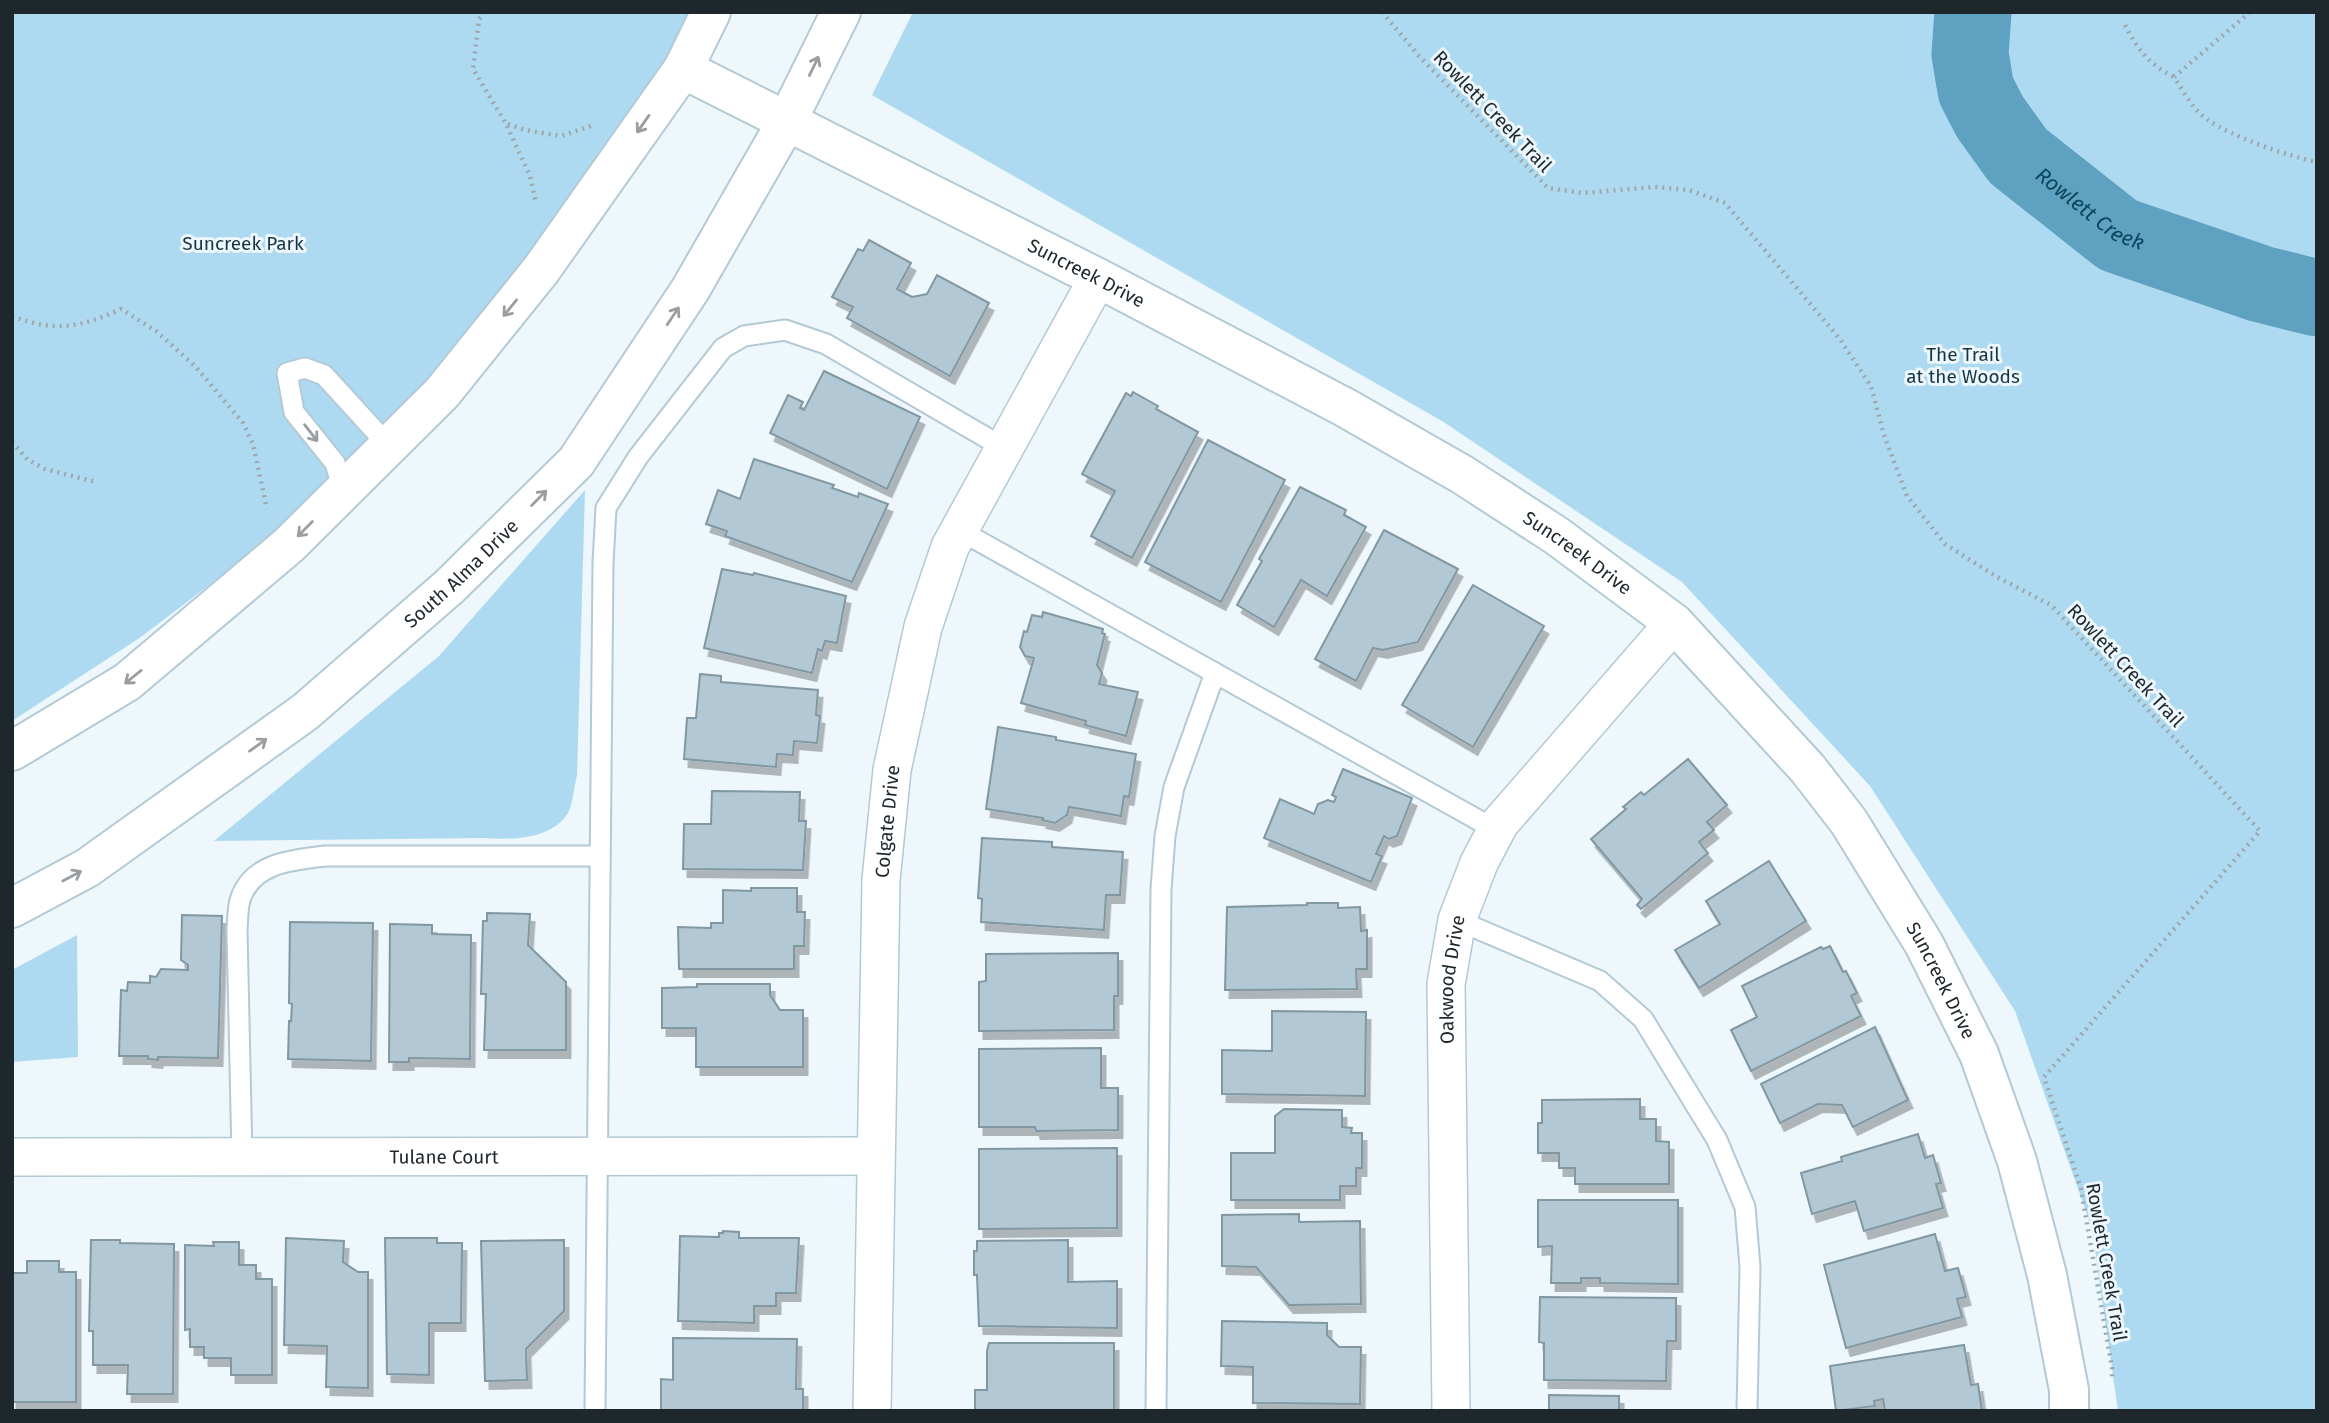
<svg xmlns="http://www.w3.org/2000/svg" width="2329" height="1423" viewBox="0 0 2329 1423" font-family="'Fira Sans',sans-serif">
<defs>
<filter id="shadow"><feDropShadow dx="4.5" dy="8" stdDeviation="0" flood-color="#0004"/></filter>
</defs>
<rect width="100%" height="100%" fill="#edf7fc"/>
<g fill="#addaf0">
<path d="M12,12H690L665,65L477,331L313,506L141,637L12,721Z"/>
<path d="M913,12H2317V1411H2118L2092,1228L2015,1011L1870,786L1682,582L1442,421L872,95Z"/>
<path d="M585,490L577,775C574,786 573,803 568,813C551,840 511,840 483,838L214,841L439,656Z"/>
<path d="M77,935L78,1057L12,1062V970Z"/>
</g>
<g fill="none" stroke-linecap="round" stroke-linejoin="round">
<path stroke="#5ea1c1" stroke-width="77" id="s1" d="M1973,12L1970,54L1976,90L1990,117L2018,156L2118,235L2261,284L2317,298"/>
</g>
<g fill="#b2c9d5" stroke="#8198a3" stroke-width="2" filter="url(#shadow)">
<path d="M869,240L911,263L897,289L912,297L927,294L937,275L989,303L950,376L847,318L853,307L832,297L858,249L863,251Z"/>
<path d="M824,371L920,417L887,489L770,433L788,395L803,402L800,408L804,410Z"/>
<path d="M1133,392L1158,406L1156,409L1198,432L1132,558L1091,536L1115,491L1082,474L1126,393L1131,396Z"/>
<path d="M1208,440L1285,480L1221,602L1145,562Z"/>
<path d="M754,459L834,485L832,488L858,497L859,493L888,504L852,582L725,536L727,531L706,524L718,490L740,499Z"/>
<path d="M1300,487L1346,510L1344,515L1366,527L1327,596L1301,580L1274,627L1237,605L1262,561L1259,559Z"/>
<path d="M1384,530L1458,569L1418,642L1383,650L1373,648L1356,681L1315,659Z"/>
<path d="M722,569L753,575L754,573L846,596L837,643L825,641L822,651L818,649L812,673L704,648Z"/>
<path d="M1473,585L1544,626L1473,747L1402,705Z"/>
<path d="M1043,612L1103,629L1102,633L1105,634L1097,665L1102,673L1099,684L1138,692L1126,736L1085,725L1086,721L1021,703L1034,658L1025,656L1020,647L1024,631L1027,632L1032,615L1042,617Z"/>
<path d="M700,674L721,676V682L818,690L816,715L820,716L817,743L794,741L793,755L777,754L776,767L684,759L687,718H696Z"/>
<path d="M998,727L1056,737V740L1136,754L1129,797L1124,796L1121,816L1069,807L1067,815L1055,823L1042,820L1043,818L986,809Z"/>
<path d="M1688,759L1727,805L1707,822L1714,830L1699,842L1708,853L1641,909L1637,905L1642,899L1591,839L1626,809L1623,807L1641,792L1644,795Z"/>
<path d="M1343,769L1412,798L1397,836L1389,839L1384,836L1376,854L1382,856L1371,882L1264,838L1280,799L1314,814L1318,804L1328,800L1334,802L1336,797L1332,795Z"/>
<path d="M712,791L800,792L799,821H806L803,870L683,869L684,824H711Z"/>
<path d="M982,838L1052,842V847L1123,852L1120,895H1106L1104,930L981,922L982,899L978,898Z"/>
<path d="M1769,861L1806,921L1699,988L1675,950L1720,924L1706,901Z"/>
<path d="M751,888H797V912H805L804,946H794V969H679L678,927L711,928V923H723V890L751,891Z"/>
<path d="M1307,903H1338V908L1360,907L1361,931L1367,930V969H1356L1357,989L1225,990L1227,907L1307,905Z"/>
<path d="M487,913L530,914L528,945L566,982V1050H484L486,994H481L483,921H487Z"/>
<path d="M182,915L222,916L218,1058L158,1057V1060L148,1059V1056H119L121,990L127,991L128,982L150,983V976L156,977L161,969L188,970V965L181,960Z"/>
<path d="M290,922L373,923L371,1061L288,1059L289,1021H291L292,1004L289,1003Z"/>
<path d="M390,924L432,925V934L471,935L470,1059L409,1058V1062H389Z"/>
<path d="M1830,946L1843,972L1846,971L1857,993L1851,996L1861,1016L1751,1071L1731,1030L1757,1017L1742,986L1821,947L1823,949Z"/>
<path d="M1118,953V996H1114V1030L979,1031V982L986,981V954Z"/>
<path d="M697,984H770V995L780,1010H803V1067H696V1028H662V988L697,987Z"/>
<path d="M1272,1011L1366,1012L1365,1096L1222,1094V1050L1272,1051Z"/>
<path d="M1875,1027L1908,1100L1853,1127L1842,1105L1818,1104L1780,1123L1761,1084Z"/>
<path d="M1101,1048V1088H1118V1130L1036,1131L1035,1127H979V1049Z"/>
<path d="M1640,1099V1119H1656V1141L1669,1142V1184H1575V1168H1559V1153H1538V1123H1542V1100Z"/>
<path d="M1284,1109L1342,1110V1127L1352,1128L1351,1133H1362V1168H1356V1186H1340V1200H1231V1153H1275V1116Z"/>
<path d="M1918,1134L1925,1158L1933,1155L1941,1183L1936,1184L1943,1208L1864,1231L1855,1201L1812,1214L1801,1173L1842,1161L1841,1157Z"/>
<path d="M1117,1148V1228L979,1229V1149Z"/>
<path d="M1538,1200H1678V1284L1600,1283V1278H1581V1283H1551L1552,1246L1538,1247Z"/>
<path d="M1299,1214V1222L1360,1221L1361,1304L1289,1305L1256,1267L1222,1266V1215Z"/>
<path d="M723,1231L739,1232V1238H799L796,1293H776V1306H754V1323L678,1321L680,1236L719,1237V1233H723Z"/>
<path d="M1935,1234L1945,1271L1958,1268L1966,1297L1957,1299L1962,1317L1846,1348L1824,1265Z"/>
<path d="M286,1238L344,1241L343,1262L358,1272H368V1388L326,1387L327,1346L284,1345Z"/>
<path d="M385,1238H437V1243H462L461,1323H429V1375L387,1374Z"/>
<path d="M91,1240H120V1243L174,1244L173,1394H127L128,1365H93V1331H89Z"/>
<path d="M564,1240V1311L526,1349L527,1380L485,1381L481,1241Z"/>
<path d="M1068,1240V1282L1117,1281V1328L979,1326L977,1275H974V1251H977V1241Z"/>
<path d="M213,1242H239V1265H256V1279H272V1375H231V1358H204V1347H190V1329L185,1330V1245L214,1246Z"/>
<path d="M27,1261H59V1272H76V1402H12V1273H27Z"/>
<path d="M1540,1297L1676,1298V1341H1667L1666,1381L1544,1380V1343L1539,1342Z"/>
<path d="M1222,1321L1327,1323V1335L1339,1347H1361L1360,1404L1253,1403V1367L1221,1366Z"/>
<path d="M673,1338L797,1339L796,1389H803V1411H661V1379L673,1380Z"/>
<path d="M989,1343H1114V1411H975V1390H987V1351Z"/>
<path d="M1964,1345L1971,1385L1978,1384L1982,1411H1885L1883,1399L1874,1401L1875,1406L1836,1411L1830,1366Z"/>
<path d="M1549,1395L1619,1396V1411H1549Z"/>
</g>
<g fill="none" stroke-linecap="round" stroke-linejoin="round">
<defs>
<g id="lane">
<path d="M343,490L335,463L294,412L287,373L305,368L324,375L388,445"/>
<path d="M959,530L1496,830"/>
<path d="M1457,920L1600,981L1643,1019L1717,1140L1745,1207L1750,1267L1747,1411"/>
<path d="M242,1157L237,930C238,920 237,907 241,897C254,862 294,860 325,856H600"/>
<path d="M595,1411L603,563L606,508L638,457L723,348L744,336L785,330L826,344L1004,448"/>
<path d="M1156,1411L1161,889L1165,836L1174,787L1215,673"/>
</g>
<g id="street">
<path id="s2" d="M12,1157L876,1156"/>
<path id="s3" d="M872,1411L881,880L892,770L923,627L950,547L1098,278"/>
<path id="s4" d="M1451,1411L1446,984L1457,920L1479,863L1500,823L1674,623"/>
</g>
<g id="secondary">
<path id="s5" d="M683,69L1098,278L1346,408L1463,475L1557,536L1674,623L1808,769L1849,822L1924,944L1979,1054L2017,1161L2047,1275L2069,1390V1411"/>
<path d="M12,751L127,682L289,545L442,393L541,270L683,69L711,12"/>
<path id="s6" d="M12,908L87,868L305,712L449,587L576,462L690,290L787,121L841,12"/>
</g>
</defs>
<use href="#lane" stroke="#b3cad6" stroke-width="23"/>
<use href="#street" stroke="#b3cad6" stroke-width="40"/>
<use href="#secondary" stroke="#b3cad6" stroke-width="42"/>
<g stroke="#9ca6ab" stroke-width="4.5" stroke-dasharray="2 5" stroke-linecap="butt">
<path d="M485,12L479,19L473,69L506,124L530,176L536,204"/>
<path d="M1382,12L1419,56L1548,188L1583,193L1654,187L1689,190L1725,203L1839,338L1871,386L1884,435L1907,496L1945,544L1997,577L2051,605L2260,831L2044,1077L2081,1189L2112,1368V1380"/>
<path d="M2250,12L2174,77C2184,92 2193,110 2208,120C2233,137 2287,156 2317,162"/>
<path d="M2125,25C2137,49 2150,65 2174,77"/>
<path d="M508,124L525,130L561,136L591,126"/>
<path d="M12,316C54,333 82,327 121,309L156,331L196,367L243,423L253,444L267,509"/>
<path d="M12,442L28,460L45,469L96,482"/>
</g>
<use href="#lane" stroke="#fff" stroke-width="19"/>
<use href="#street" stroke="#fff" stroke-width="37"/>
<use href="#secondary" stroke="#fff" stroke-width="38"/>
</g>
<defs><path id="oneway-shaft" d="M-6 0H5M1.5-3L5.5 0L1.5 3" fill="none" stroke-width="1.6" stroke-linecap="round" stroke-linejoin="round" transform="scale(1.75)"/></defs>
<g stroke="#9a9ea0">
<use href="#oneway-shaft" transform="translate(814 66) rotate(-64)"/>
<use href="#oneway-shaft" transform="translate(643 124) rotate(125)"/>
<use href="#oneway-shaft" transform="translate(510 308) rotate(129)"/>
<use href="#oneway-shaft" transform="translate(673 316) rotate(-56)"/>
<use href="#oneway-shaft" transform="translate(311 433) rotate(52)"/>
<use href="#oneway-shaft" transform="translate(539 498) rotate(-45)"/>
<use href="#oneway-shaft" transform="translate(305 529) rotate(135)"/>
<use href="#oneway-shaft" transform="translate(133 677) rotate(141)"/>
<use href="#oneway-shaft" transform="translate(258 745) rotate(-36)"/>
<use href="#oneway-shaft" transform="translate(72 876) rotate(-28)"/>
</g>
<g text-anchor="middle" stroke-width="6" stroke-linejoin="round" paint-order="stroke">
<g font-size="19" fill="#1e272c" stroke="#edf7fc">
<text transform="translate(1493 111) rotate(46)" y="7">Rowlett Creek Trail</text>
<text dy="7" stroke="none"><textPath href="#s5" startOffset="452">Suncreek Drive</textPath></text>
<text dy="7" stroke="none"><textPath href="#s5" startOffset="1018">Suncreek Drive</textPath></text>
<text dy="7" stroke="none"><textPath href="#s6" startOffset="562">South Alma Drive</textPath></text>
<text transform="translate(2126 665) rotate(47)" y="7">Rowlett Creek Trail</text>
<text dy="7" stroke="none"><textPath href="#s3" startOffset="590">Colgate Drive</textPath></text>
<text dy="7" stroke="none"><textPath href="#s4" startOffset="432">Oakwood Drive</textPath></text>
<text dy="7" stroke="none"><textPath href="#s5" startOffset="1586">Suncreek Drive</textPath></text>
<text dy="7" stroke="none"><textPath href="#s2" startOffset="432">Tulane Court</textPath></text>
<text transform="translate(2107 1262) rotate(80)" y="7">Rowlett Creek Trail</text>
</g>
<g font-size="19" fill="#153543" stroke="#edf7fc">
<text x="243" y="250">Suncreek Park</text>
<text x="1963" y="361">The Trail<tspan x="1963" dy="22">at the Woods</tspan></text>
</g>
<g font-size="21" font-style="italic" fill="#0c455c" stroke="#edf7fc">
<text dy="7" stroke="none"><textPath href="#s1" startOffset="247">Rowlett Creek</textPath></text>
</g>
</g>
<rect width="2329" height="1423" fill="none" stroke="#1e272c" stroke-width="28"/>
</svg>
